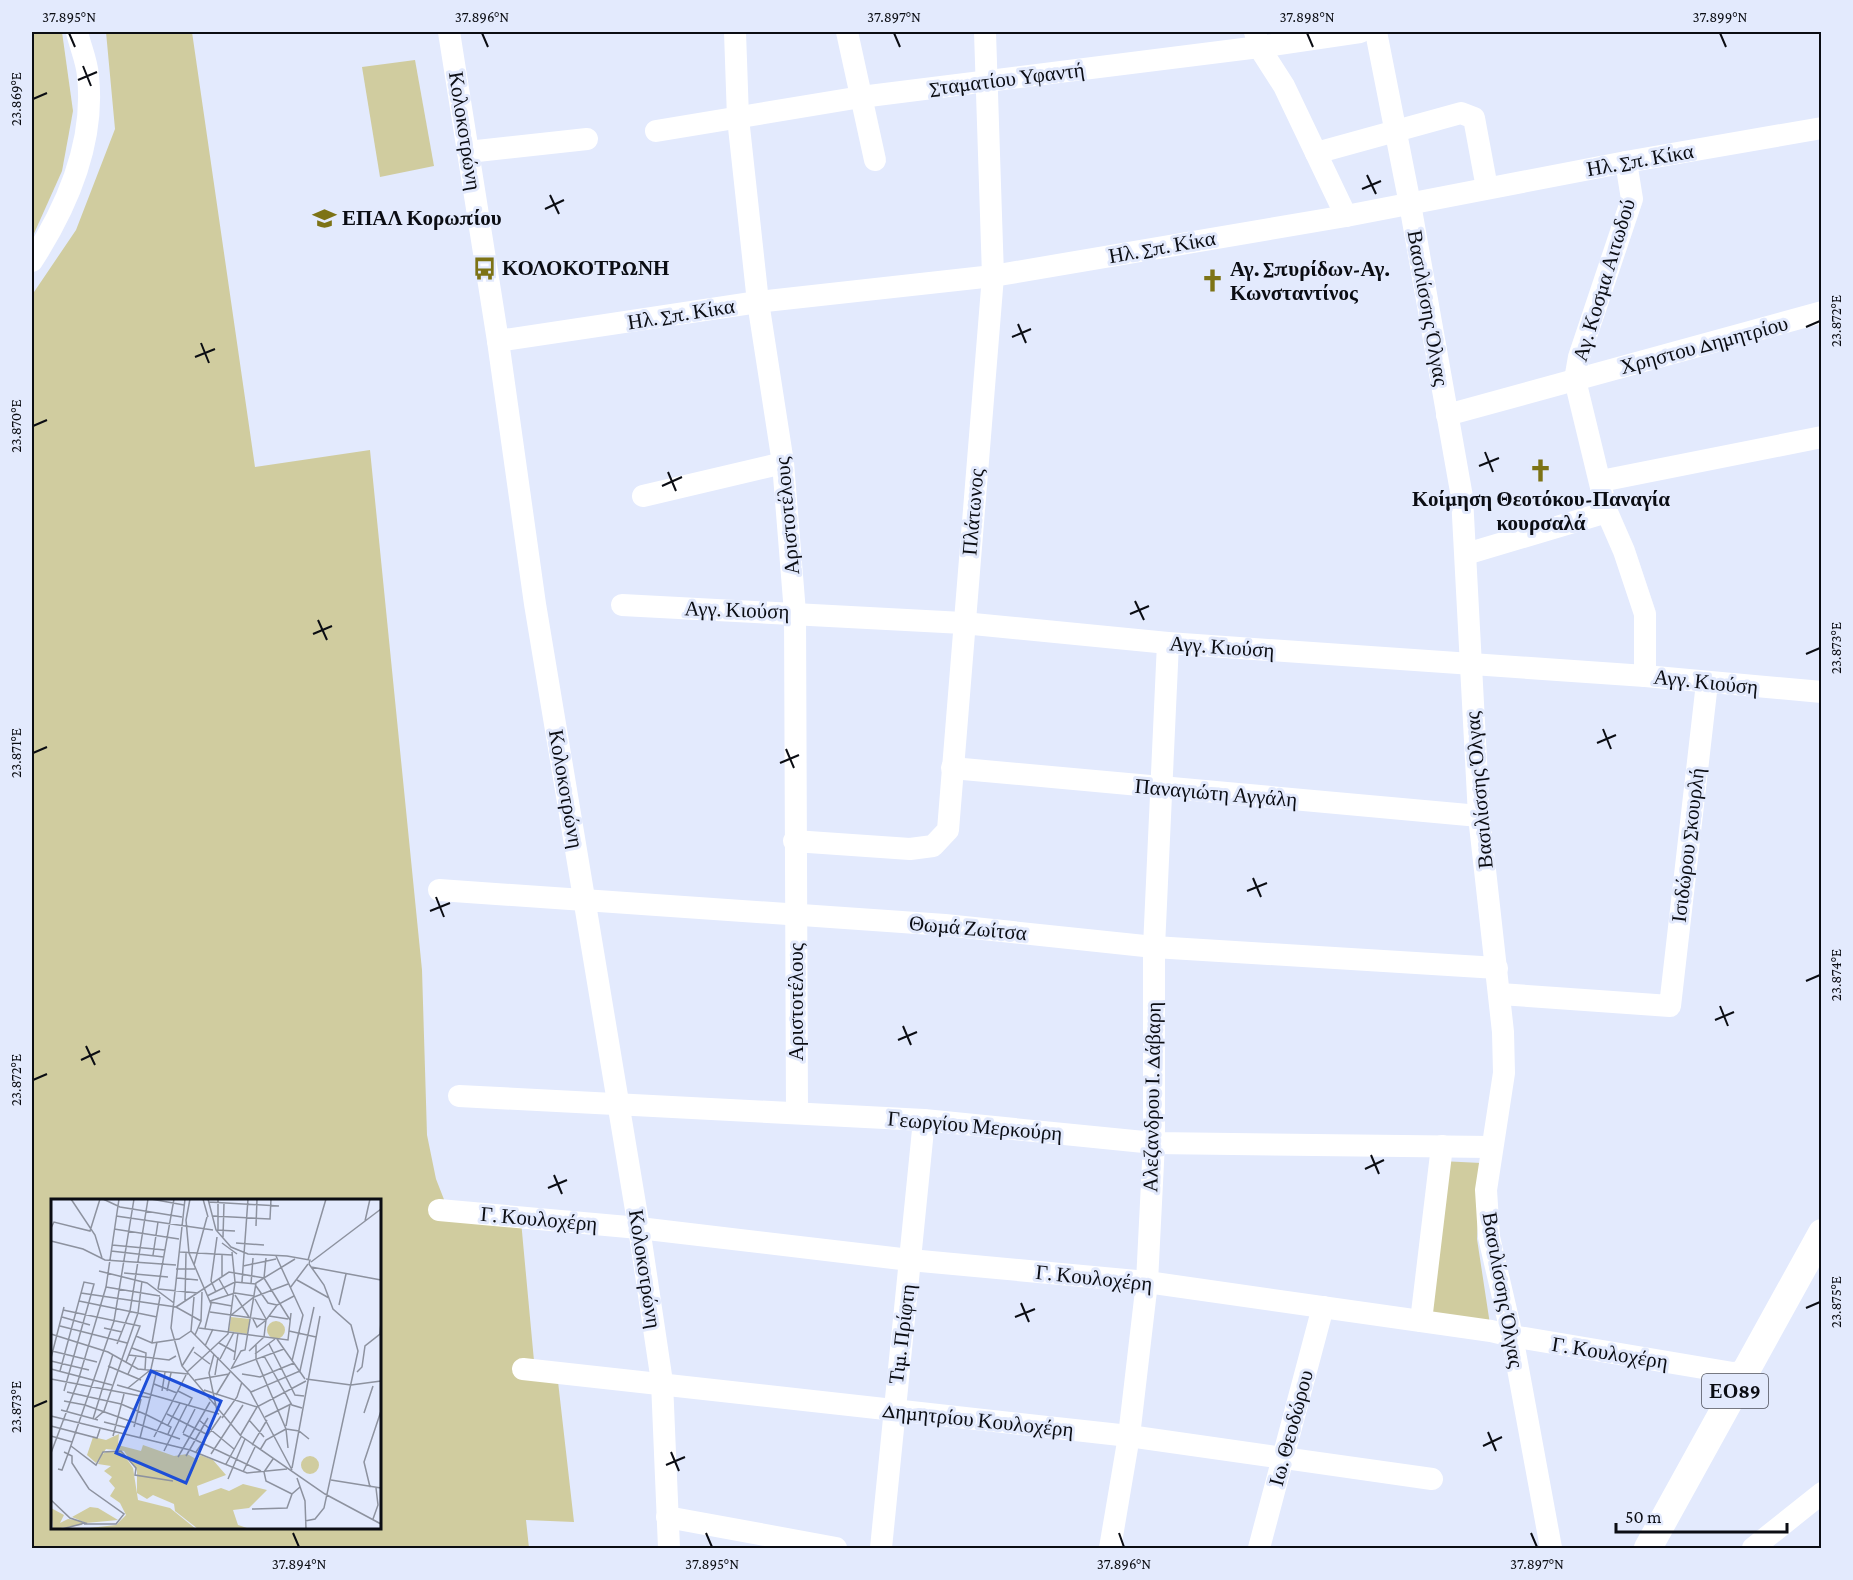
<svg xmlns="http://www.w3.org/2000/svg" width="1853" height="1580" viewBox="0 0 1853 1580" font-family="'Crimson Pro',serif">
<rect width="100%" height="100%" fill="#e3eafd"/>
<g fill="#d0cc9f" fill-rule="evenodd">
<path d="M32,32H62L73,111L62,171L32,238Z"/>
<path d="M106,32H192L255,467L370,450L422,970L427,1135L436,1179L445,1202L520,1210L534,1361L556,1364L574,1522L526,1520L529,1548H32V295L76,230L115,129ZM52,1200H380V1528H52Z"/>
<path d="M415,60L434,166L380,177L362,67Z"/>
<path d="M1441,1161L1481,1163L1477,1239L1491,1331L1421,1321Z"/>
</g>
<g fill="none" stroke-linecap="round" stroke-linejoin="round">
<g stroke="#fff" stroke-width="22">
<path d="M449,32L498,341L535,604L639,1228L662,1382L669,1548"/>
<path d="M735,32L738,118L758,302L783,463L795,613L797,1112"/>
<path d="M847,32L875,160"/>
<path d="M1255,32L1259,47L1284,86L1346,216"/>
<path d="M1376,32L1410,204L1462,497L1479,816L1503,1032L1504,1073L1486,1190L1489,1237L1512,1336L1551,1548"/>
<path d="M656,131L861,97L1259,47L1360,32"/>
<path d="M468,152L587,139"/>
<path d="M1316,153L1461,113L1474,118L1487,188"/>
<path d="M1626,162L1632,199L1579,357L1575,380L1607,512L1624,551L1645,614V676"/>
<path d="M32,261C67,207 95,141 88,76C87,61 80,46 77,32"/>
<path d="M498,341L758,302L993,276L1346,216L1626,162L1822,128"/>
<path d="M1447,415L1822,312"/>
<path d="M1601,481L1822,437"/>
<path d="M643,496L783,463"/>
<path d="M1466,554L1607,512"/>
<path d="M622,605L963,623L1168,643L1645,676L1822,692"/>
<path d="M952,768L1479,816"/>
<path d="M794,841L910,849L933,846L948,830L993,276L985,32"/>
<path d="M439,890L945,925L1154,947L1497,968"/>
<path d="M1500,994L1670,1006L1707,683"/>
<path d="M459,1096L924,1120L1154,1143L1491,1147"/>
<path d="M439,1210L639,1228L910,1260L1147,1282L1491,1331L1512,1336L1733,1373L1745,1371"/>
<path d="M1421,1321L1442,1146"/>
<path d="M523,1369L1129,1436L1432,1479"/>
<path d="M667,1517L836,1548"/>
<path d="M881,1548L924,1120"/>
<path d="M1110,1548L1129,1436L1147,1282L1154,1143V947L1168,643"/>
<path d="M1259,1548L1323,1307"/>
<path d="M1753,1548L1822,1493"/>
</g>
<path stroke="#fff" stroke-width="28" d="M1648,1548L1822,1233"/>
</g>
<path fill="none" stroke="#0b0d13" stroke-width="2" d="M69,33L75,47M482,33L488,47M894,33L900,47M1307,33L1313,47M1720,33L1726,47M83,66L91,86M78,80L97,72M33,99L47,93M1367,175L1376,194M1362,189L1381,181M550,195L559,214M545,209L564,200M1018,324L1026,343M1806,327L1820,321M1012,337L1031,329M201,343L209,363M195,357L215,349M33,426L47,420M1485,452L1493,472M1479,466L1499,458M668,472L676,491M662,486L682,477M1135,601L1144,620M1130,614L1149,606M318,620L327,640M313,634L332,626M1806,654L1820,648M1603,729L1611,749M1597,743L1616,735M786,749L794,768M33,753L47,747M780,763L799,755M1253,878L1261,897M1247,891L1267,883M436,897L444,917M430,911L450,903M1806,981L1820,975M1720,1006L1728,1026M1715,1020L1734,1012M903,1026L911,1045M898,1040L917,1032M86,1046L95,1065M81,1060L100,1051M33,1080L47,1074M1371,1155L1379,1174M1365,1169L1384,1160M554,1175L562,1194M548,1188L567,1180M1021,1303L1029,1322M1806,1308L1820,1302M1015,1317L1035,1309M33,1407L47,1401M1488,1432L1496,1451M1483,1446L1502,1437M671,1452L679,1471M666,1465L685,1457M293,1533L299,1547M706,1533L712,1547M1119,1533L1124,1547M1531,1533L1537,1547"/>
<defs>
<symbol id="school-bare" viewBox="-9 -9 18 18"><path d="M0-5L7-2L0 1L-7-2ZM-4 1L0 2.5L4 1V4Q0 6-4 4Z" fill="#7d7315" stroke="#e3eafd" stroke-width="2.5" paint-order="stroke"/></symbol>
<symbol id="bus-bare" viewBox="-9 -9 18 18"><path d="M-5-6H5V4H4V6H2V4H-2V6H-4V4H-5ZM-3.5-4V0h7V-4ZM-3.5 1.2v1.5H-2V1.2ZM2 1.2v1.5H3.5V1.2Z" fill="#7d7315" stroke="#e3eafd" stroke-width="2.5" paint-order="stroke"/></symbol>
<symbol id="church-bare" viewBox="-9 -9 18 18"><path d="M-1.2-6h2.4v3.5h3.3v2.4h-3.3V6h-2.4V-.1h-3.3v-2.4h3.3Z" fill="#7d7315" stroke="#e3eafd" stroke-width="2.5" paint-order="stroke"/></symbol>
</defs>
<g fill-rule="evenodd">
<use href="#school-bare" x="308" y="202" width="33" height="33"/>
<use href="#bus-bare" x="468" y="252" width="33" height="33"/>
<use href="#church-bare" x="1196" y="264" width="33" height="33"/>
<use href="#church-bare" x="1524" y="454" width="33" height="33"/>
</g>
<g text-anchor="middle" stroke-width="6" stroke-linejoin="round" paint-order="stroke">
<rect fill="#e3eafd" stroke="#4c4f59" stroke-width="1.5" x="1702" y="1374" width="66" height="34" rx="4.5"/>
<g font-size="20" font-weight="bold" fill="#0b0d13">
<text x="1735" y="1398">ΕΟ89</text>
</g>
<g font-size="21" fill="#0b0d13" stroke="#e3eafd">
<text transform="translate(1007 79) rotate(-7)" y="7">Σταματίου Υφαντή</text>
<text transform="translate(465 131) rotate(81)" y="7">Κολοκοτρώνη</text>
<text transform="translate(1640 160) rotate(-10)" y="7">Ηλ. Σπ. Κίκα</text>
<text transform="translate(1162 247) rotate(-10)" y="7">Ηλ. Σπ. Κίκα</text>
<text transform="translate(1604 280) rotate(-73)" y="7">Αγ. Κοσμα Αιτωδού</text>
<text transform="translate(1428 308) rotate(80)" y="7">Βασιλίσσης Όλγας</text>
<text transform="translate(681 314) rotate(-9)" y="7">Ηλ. Σπ. Κίκα</text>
<text transform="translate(1704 345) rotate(-15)" y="7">Χρηστου Δημητρίου</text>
<text transform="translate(973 512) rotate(-85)" y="7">Πλάτωνος</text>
<text transform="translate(787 516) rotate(-95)" y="7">Αριστοτέλους</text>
<text transform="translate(737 610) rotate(2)" y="7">Αγγ. Κιούση</text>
<text transform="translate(1222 647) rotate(4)" y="7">Αγγ. Κιούση</text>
<text transform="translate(1706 682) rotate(6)" y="7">Αγγ. Κιούση</text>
<text transform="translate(566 789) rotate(80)" y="7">Κολοκοτρώνη</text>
<text transform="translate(1479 790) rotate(-95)" y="7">Βασιλίσσης Όλγας</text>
<text transform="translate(1216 793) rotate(5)" y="7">Παναγιώτη Αγγάλη</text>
<text transform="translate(1688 845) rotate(-83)" y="7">Ισιδώρου Σκουρλή</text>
<text transform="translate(968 928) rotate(5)" y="7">Θωμά Ζωίτσα</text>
<text transform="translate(796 1002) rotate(-90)" y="7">Αριστοτέλους</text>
<text transform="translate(1152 1097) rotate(-89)" y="7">Αλεζανδρου Ι. Δάβαρη</text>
<text transform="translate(975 1126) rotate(5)" y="7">Γεωργίου Μερκούρη</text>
<text transform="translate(539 1219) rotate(5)" y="7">Γ. Κουλοχέρη</text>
<text transform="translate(645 1269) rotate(81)" y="7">Κολοκοτρώνη</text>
<text transform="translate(1094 1278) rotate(6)" y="7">Γ. Κουλοχέρη</text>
<text transform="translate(1503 1290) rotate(80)" y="7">Βασιλίσσης Όλγας</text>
<text transform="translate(902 1334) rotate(-83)" y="7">Τιμ. Πρίφτη</text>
<text transform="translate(1610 1353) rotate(9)" y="7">Γ. Κουλοχέρη</text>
<text transform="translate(978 1420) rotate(6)" y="7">Δημητρίου Κουλοχέρη</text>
<text transform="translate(1291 1428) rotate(-75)" y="7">Ιω. Θεοδώρου</text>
</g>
<g font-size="21" font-weight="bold" fill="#0b0d13" stroke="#e3eafd" text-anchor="start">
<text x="342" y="225">ΕΠΑΛ Κορωπίου</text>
<text x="502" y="275">ΚΟΛΟΚΟΤΡΩΝΗ</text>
<text x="1230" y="276">Αγ. Σπυρίδων-Αγ.<tspan x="1230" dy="24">Κωνσταντίνος</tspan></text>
<text x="1541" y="506" text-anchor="middle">Κοίμηση Θεοτόκου-Παναγία<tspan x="1541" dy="24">κουρσαλά</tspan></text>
</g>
</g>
<g transform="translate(51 1199)">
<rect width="330" height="330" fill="#e3eafd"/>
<path d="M180,118L199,120L196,135L178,132ZM216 131a9 9 0 1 1 18 0a9 9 0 1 1-18 0ZM68,235L67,246L90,252L92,246L123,257L136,255L147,261L149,256L162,261L175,276L146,287L148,297L170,289L178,292L192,285L216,291L198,309L182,311L187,326L199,330H147L124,312L123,305L102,296L96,300L86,294V272L73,252L55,250L45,264L36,256L42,238L55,241ZM58,252L71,253L82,269L87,301L119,309L145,330H29L65,326L75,316L69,304L59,297L64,289L58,282L61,278L53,272L60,267L47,265L51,255ZM250 266a9 9 0 1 1 18 0a9 9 0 1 1-18 0ZM39,308L47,309L67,321L35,324L21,318ZM0,309L13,316L9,324L17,320L31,322V326L2,330Z" fill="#d0cc9f"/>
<path fill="none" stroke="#8d929f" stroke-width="1.5" d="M20,0L44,36L51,59M52,0L69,8L131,18M100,0L133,6M134,0L120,129L131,167L190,237L274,295L330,325M139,0L135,21L138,54L160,105L154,129M152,0L157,18M157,0L165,31L180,48L197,55L236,57L259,61L258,65M158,3L228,7M65,17L162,31M162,17L219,20L220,0M314,22L319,0M205,27L206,0M0,29L3,23L39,32L49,0M63,30L128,40M165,31L184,32M167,31V0M172,38L173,4M0,42L32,50L54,61L125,66M171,44L186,55M185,44L213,46M61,46L114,51M60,52L113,58M129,53L181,56M102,56L107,23M171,56V77M225,57L252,116L241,162M257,61L275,0M260,63L330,10M143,66L156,18M192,67L225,60M260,68L330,81M125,70H144M48,72L96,84L123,104M73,74L117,78M126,79L147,81M213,79L239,121M168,80L177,96M246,81L278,99M191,83L197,0M200,85L202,59M205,87L217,104L226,106M55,88L109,97M239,89L257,65M107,90L123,0M107,90L147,94M165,93L160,82L166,38M30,94L125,108L150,122M184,96L198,118M156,97L184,83L205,85M204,100L215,120M28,102L106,118M134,102L135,54M159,102L184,94L203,97M159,103L181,107M288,106L295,75M125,108L178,73L213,79L244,60M12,111L89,127L75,163M159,113L215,121M179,117L203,98L237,85M218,117L237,120M11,118L39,126M202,120L206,128L214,122M9,127L76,144M53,129L71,133M148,129L237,141L240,114M140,132L199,192L241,271M140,132L143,98M238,132L265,138M0,135L57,153L87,170L137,175M144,136L150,122L151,93M85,137L101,144L128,140L140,132M226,140L254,180M101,144L109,98M168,144L184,153M66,145L79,112L97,0M205,145V160L235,230L237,249M218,145L244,196L253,197M154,147L162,130M81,149L95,154L94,171M1,152L46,163M198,152L213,138L215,121L226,106L243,97M143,153L159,165M163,155L158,174L166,212M204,155L224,140M78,156L118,161L125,157M213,157L241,206L251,209M0,159L13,108M169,160L183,133M183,161L187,134M0,162L38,171M57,167L90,181M131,167L143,148M181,169L233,150M0,170L61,186M100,170L106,143M180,170L190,152L194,151L205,84L213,79L215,59M9,172L33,83L43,85L13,192M136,173L177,135L184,83L181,53M306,173L311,168L314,147L329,135L330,123M77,175L85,158M191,175L209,178L243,164M164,176L167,158M0,180L100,199M255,180L300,186M144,181L178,175M103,185L126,194M66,186L168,215M300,186L330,182M77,189L98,172M153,191L206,208L255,182M111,192L114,173M116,192L120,174M127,192L141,199L137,207M16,193L70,205L96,216L120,228L117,235M200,193L249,172L263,108M165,196L179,173M13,202L34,206M34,206L129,240M10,211L47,221M313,214L322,187M116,215L157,236M0,217L139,251L196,274L236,270M214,218L240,205M171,219L186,198L191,183M42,220L62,155M44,220L53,212L87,114L91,82M148,221L183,250M198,221L213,238M53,223L77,229M117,226L129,204M0,227L46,239L49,230M235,227L239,205M83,228L90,200M235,230L248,232L258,240M132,234L144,210M132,235L210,272M0,237L21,243M62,237L73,195M189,237L206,208M103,238L135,176M89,239L106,171M201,246L216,221M20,247L45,266L52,253L70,252L85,269L84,276L122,282M209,251L215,241L235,230M113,252L136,206M13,253L21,257V264L38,290L73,315L65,325H33M145,253L170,217M0,254L27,182L55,88L68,0M160,255L192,206M135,257L157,219M127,258L159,203M222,260L213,273L215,282L241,295M175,265L190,238M241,269L269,117M7,270L11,271L17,255L63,122L83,0M192,273L204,248M246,279L254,302L255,330M177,280L194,240M280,281L330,289M319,288L313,263L330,212M0,301L19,319L34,324L11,330M201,310L236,309L241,295L249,288M322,320L327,306L325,289M254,322L264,320L273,309L307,152L300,126L282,110L273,86L258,65"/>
<path fill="#1d4ed8" fill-opacity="0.15" stroke="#1d4ed8" stroke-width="3" d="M100,172L170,202L135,284L65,254Z"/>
<rect width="330" height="330" fill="none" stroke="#0b0d13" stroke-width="3"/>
</g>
<rect width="1853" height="1580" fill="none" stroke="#e3eafd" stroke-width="66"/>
<path d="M1616 1523v9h171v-9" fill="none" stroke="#0b0d13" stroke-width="3"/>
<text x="1625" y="1523" font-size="18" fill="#0b0d13" stroke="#e3eafd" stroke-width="4.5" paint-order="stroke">50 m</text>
<rect x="33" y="33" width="1787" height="1514" fill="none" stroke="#0b0d13" stroke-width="2"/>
<g font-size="15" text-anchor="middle" fill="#0b0d13">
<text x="69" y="22">37.895°N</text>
<text x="482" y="22">37.896°N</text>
<text x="894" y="22">37.897°N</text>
<text x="1307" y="22">37.898°N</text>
<text x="1720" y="22">37.899°N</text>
<text transform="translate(16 99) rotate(-90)" y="5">23.869°E</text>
<text transform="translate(1836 321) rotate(-90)" y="5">23.872°E</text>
<text transform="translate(16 426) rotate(-90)" y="5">23.870°E</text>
<text transform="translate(1836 648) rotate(-90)" y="5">23.873°E</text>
<text transform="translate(16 753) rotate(-90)" y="5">23.871°E</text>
<text transform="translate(1836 975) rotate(-90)" y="5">23.874°E</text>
<text transform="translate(16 1080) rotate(-90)" y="5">23.872°E</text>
<text transform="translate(1836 1302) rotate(-90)" y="5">23.875°E</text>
<text transform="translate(16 1407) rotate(-90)" y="5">23.873°E</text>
<text x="299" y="1569">37.894°N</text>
<text x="712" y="1569">37.895°N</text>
<text x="1124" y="1569">37.896°N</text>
<text x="1537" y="1569">37.897°N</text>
</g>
</svg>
